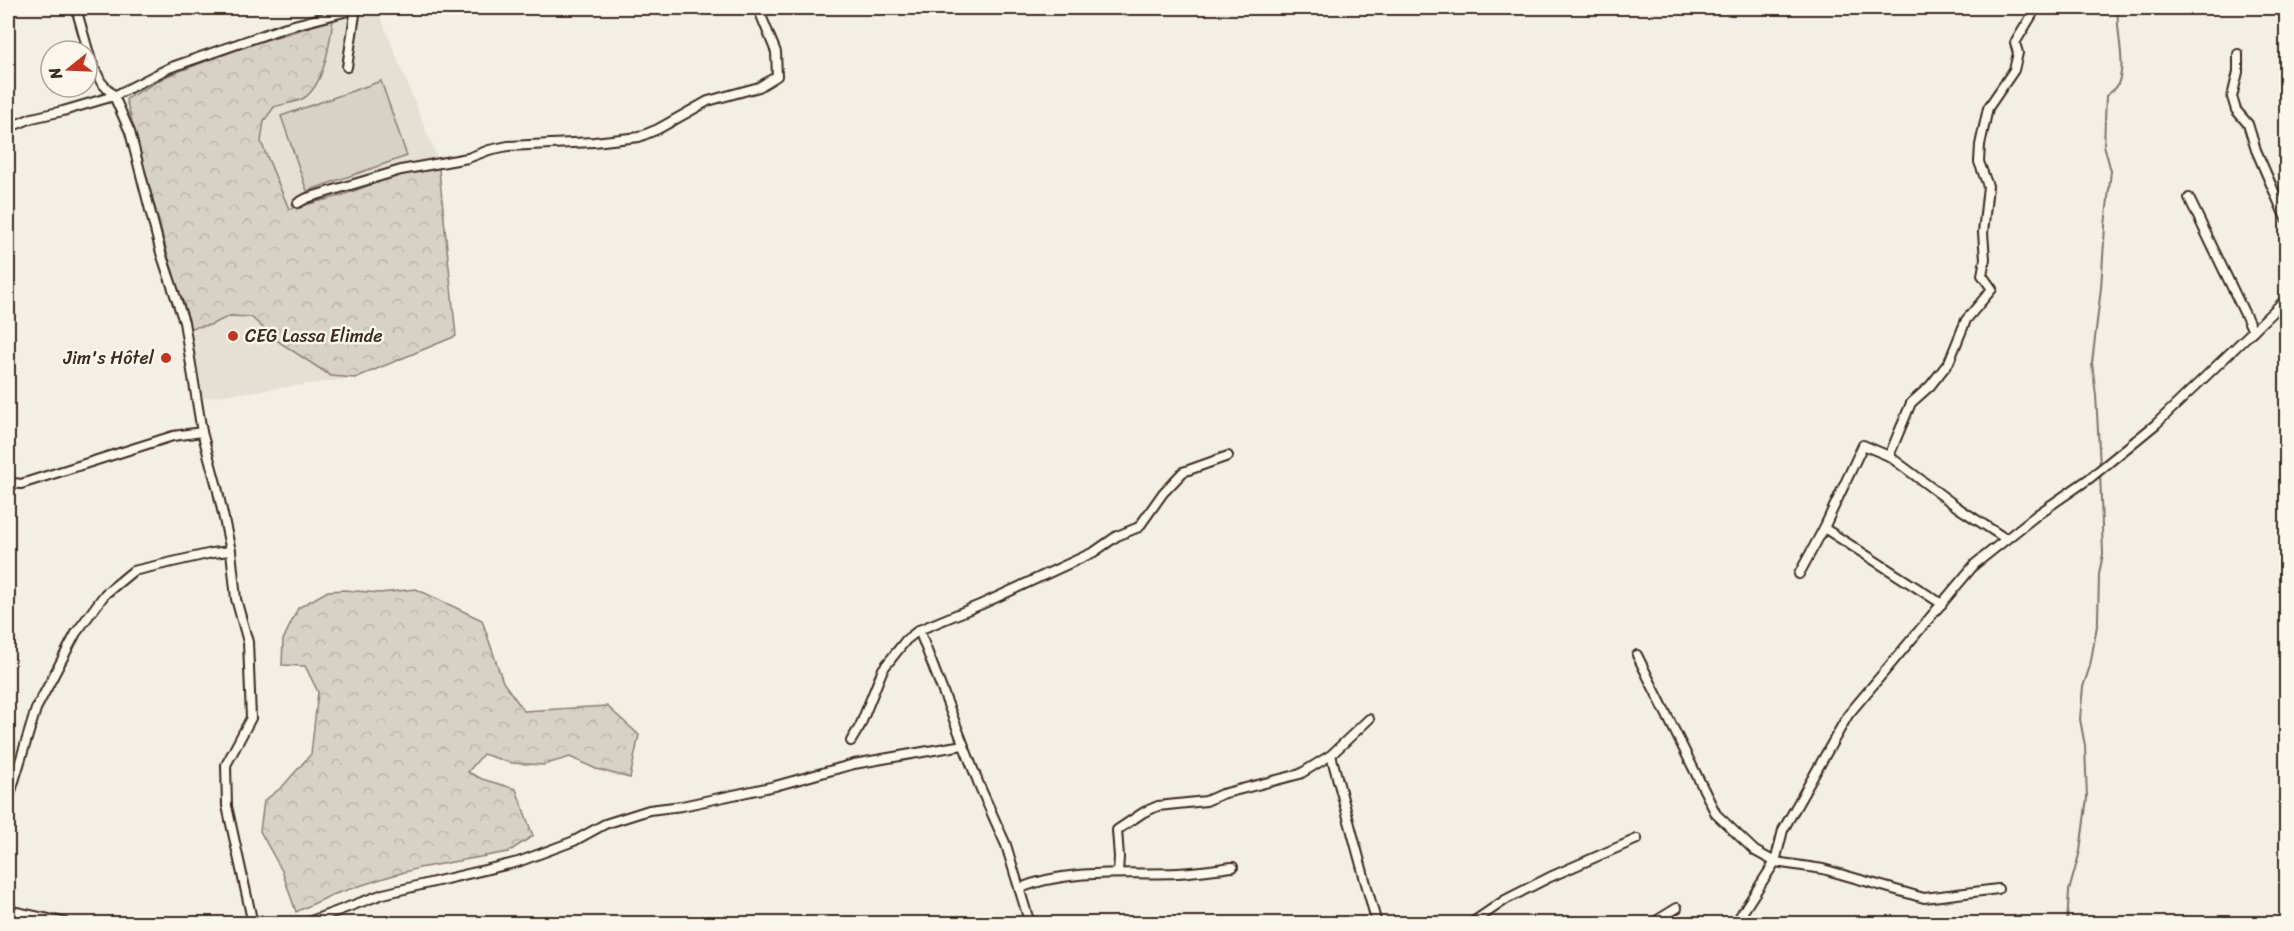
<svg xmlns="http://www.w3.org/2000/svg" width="2294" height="931" viewBox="0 0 2294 931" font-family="Sriracha,sans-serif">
<defs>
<pattern id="forest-crowns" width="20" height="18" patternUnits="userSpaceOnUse" patternTransform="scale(1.5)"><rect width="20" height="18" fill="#d8d1c6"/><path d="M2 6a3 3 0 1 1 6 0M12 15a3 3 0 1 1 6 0" fill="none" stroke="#bab4aa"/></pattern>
</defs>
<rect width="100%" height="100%" fill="#f3efe4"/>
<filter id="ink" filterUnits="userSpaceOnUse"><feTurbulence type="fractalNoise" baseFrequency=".0167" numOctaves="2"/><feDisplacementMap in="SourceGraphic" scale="12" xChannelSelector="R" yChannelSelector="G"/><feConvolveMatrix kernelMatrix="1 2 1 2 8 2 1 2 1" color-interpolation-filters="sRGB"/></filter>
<g filter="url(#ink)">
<path fill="#e5dfd4" d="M377,8L438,160L456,336L355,378L203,398L190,328L168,256L126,99L246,46Z"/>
<g fill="url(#forest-crowns)" stroke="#8a7e72" stroke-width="1.5">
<path d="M333,20C330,42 324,88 302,99C294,103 282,104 274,107L264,121L261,142L289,209L340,196L438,160L456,336L355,378L331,376L279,342L251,317L230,316L210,325L190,328L168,256L126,99L167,76L246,46Z"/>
<path d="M416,589L482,620L503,682L524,711L607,706L639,735L630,778L596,769L570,757L543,765L512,763L483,754L468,772L482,779L516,789L533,836L508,852L419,868L384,878L332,895L296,912L282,871L260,831L264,801L282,787L311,754L318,692L305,666L282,665L283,640L298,608L328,591L345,590L380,593Z"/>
</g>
<path fill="#d8d1c6" stroke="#8a7e72" stroke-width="1.5" d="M381,81L407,156L307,191L281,116Z"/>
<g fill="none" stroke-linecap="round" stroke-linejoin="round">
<g stroke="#817468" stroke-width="2">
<path d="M2100,467L2096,395L2092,363L2101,288L2105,226L2111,171L2104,145L2106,96C2109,93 2115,90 2117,86C2128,65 2115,32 2118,8"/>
<path d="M2067,924L2069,891L2080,851L2087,798L2085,746L2080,719L2083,687L2090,666L2098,620L2099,574L2103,554L2100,472"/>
</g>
<defs>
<g id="street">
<path d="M76,8L91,61L101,82L114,96L130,132L161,253L184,322L202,432L217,487L231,551L236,599L248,642L251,718L226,765L227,806L253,924"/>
<path d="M2238,54V72L2232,97L2236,110L2248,124L2256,150L2286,219"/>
<path d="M347,67L356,8"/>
<path d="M8,128L32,118L63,111L114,96L169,68L286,27L356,9"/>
<path d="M2189,198L2253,331"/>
<path d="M298,203L307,198L401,170L468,158L489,150L508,146L594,142L639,137L658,129L708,101L759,87L777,76L776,52L758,8"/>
<path d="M1889,456L1911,403L1930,386L1949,362L1966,320L1992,289L1982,275L1985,259L1983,233L1988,186L1979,162L1980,145L1988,108L2014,70L2018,53L2015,43L2032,15"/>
<path d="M14,483L21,484L173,436L202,432"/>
<path d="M1824,528L1942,604"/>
<path d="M1799,574L1824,528L1863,445L1889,456L1960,509L2006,539"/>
<path d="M919,630L980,787L1006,845L1030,924"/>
<path d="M1637,655L1716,814L1755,851L1775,862L1823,869L1924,898L1998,889"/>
<path d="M851,741L860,726L883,669L906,640L919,630L982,604L1094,552L1117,536L1139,527L1163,493L1183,472L1228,456"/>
<path d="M1331,755L1377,924"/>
<path d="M8,801L36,709L76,633L105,594L133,571L212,553L231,551"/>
<path d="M1118,873L1119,857L1117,830L1144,812L1158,806L1206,801L1222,794L1300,774L1331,755L1369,719"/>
<path d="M1020,888C1071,868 1125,875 1178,873C1196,872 1215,869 1233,867"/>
<path d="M279,924L308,922L383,894L518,862L574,841L605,824L649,810L682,806L775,786L854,764L963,745"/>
<path d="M1470,924L1505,900L1550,877L1637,839"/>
<path d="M1651,924L1677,908"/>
<path d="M1735,924L1775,862L1783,830L1848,715L1975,564L2038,514L2090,478L2156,424L2286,299"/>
</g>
<path id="primary" d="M8,912L63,924"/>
</defs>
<use href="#street" stroke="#3b2a1e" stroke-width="12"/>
<use href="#primary" stroke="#3b2a1e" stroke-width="16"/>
<use href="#street" stroke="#fbf7ec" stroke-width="8"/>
<use href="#primary" stroke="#fbf7ec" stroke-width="12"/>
</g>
</g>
<g fill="#c8321e" stroke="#fbf7ec" stroke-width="2">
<circle cx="233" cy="336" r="6"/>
<circle cx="166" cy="358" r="6"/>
</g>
<g text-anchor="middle" stroke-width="5" stroke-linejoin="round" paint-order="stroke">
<g font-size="18" fill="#3b2a1e" stroke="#fbf7ec" text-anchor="start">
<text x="245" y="342">CEG Lassa Elimde</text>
<text x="154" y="364" text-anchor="end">Jim's Hôtel</text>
</g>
</g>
<rect width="2294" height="931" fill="none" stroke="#fbf7ec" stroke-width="30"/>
<rect x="15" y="15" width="2264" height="901" fill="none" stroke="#3b2a1e" stroke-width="2" filter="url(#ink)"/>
<g transform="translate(69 69) rotate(252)"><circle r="28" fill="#fbf7ec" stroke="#aea59a" stroke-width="1.5"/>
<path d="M0-4.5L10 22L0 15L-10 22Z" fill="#c8321e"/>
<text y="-9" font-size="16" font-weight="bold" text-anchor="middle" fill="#3b2a1e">N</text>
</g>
</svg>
